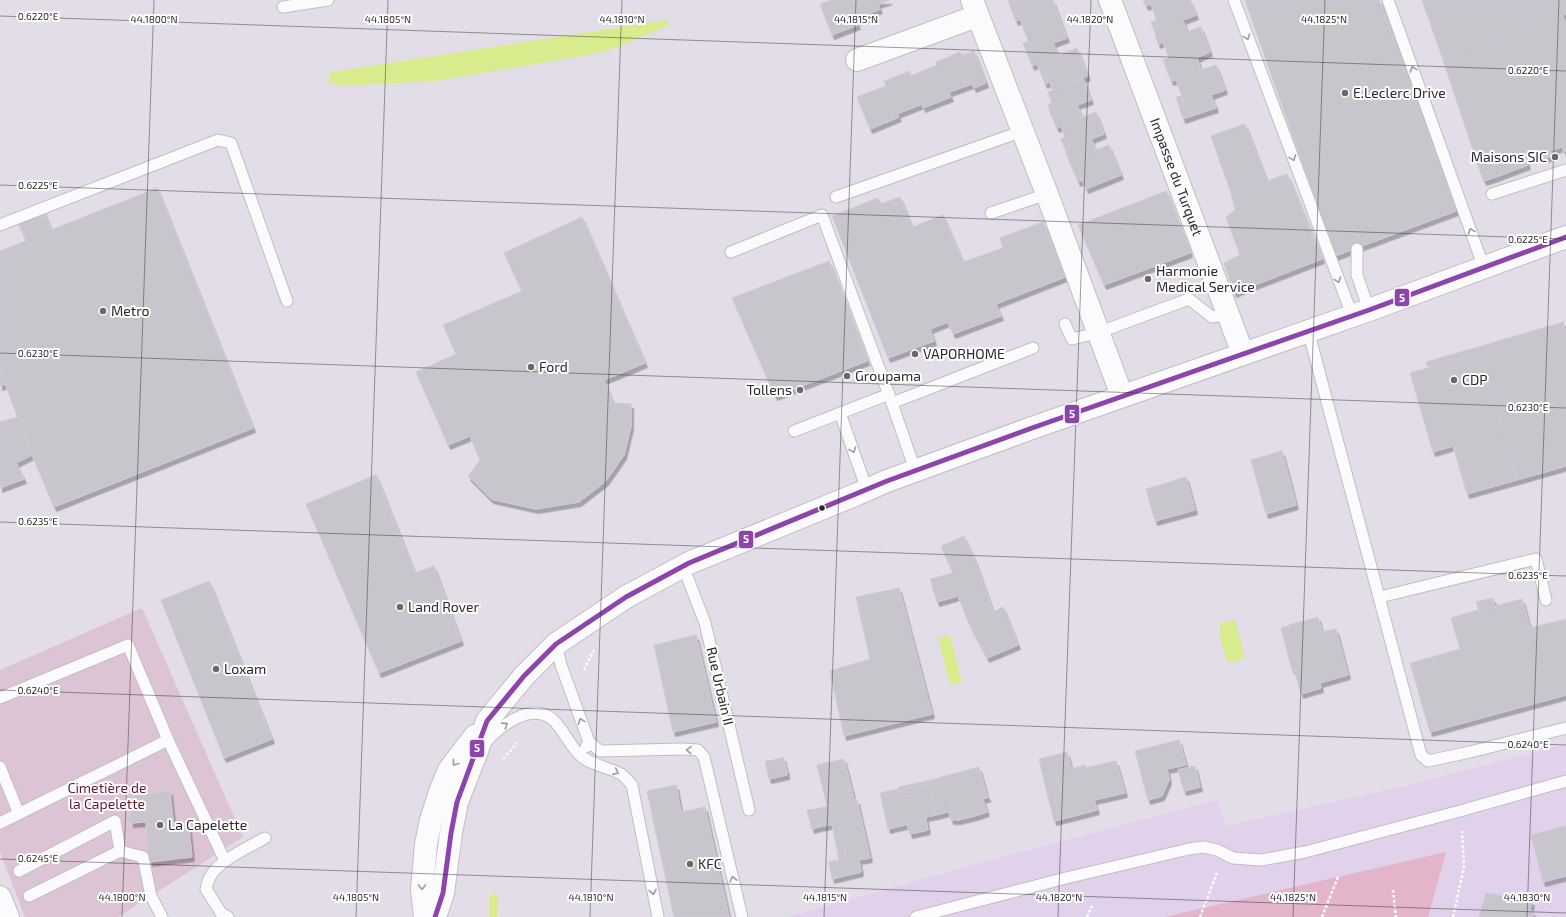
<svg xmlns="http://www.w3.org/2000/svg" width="1566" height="917" viewBox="0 0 1566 917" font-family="'Exo 2',sans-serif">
<defs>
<filter id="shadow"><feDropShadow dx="2.5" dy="4.5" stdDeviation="0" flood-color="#0004"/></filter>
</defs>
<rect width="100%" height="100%" fill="#e3dde8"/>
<path fill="#e1d1eb" d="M1566,744V917H788L969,866L1217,800L1226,826L1401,787Z"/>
<path fill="#e4b4cb" d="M1446,852L1428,917H1166L1173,915Z"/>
<path fill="#dcc4d4" d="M142,608L243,837L118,917H25L0,852V670Z"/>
<g fill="#d8ec8e">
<path d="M667,20L669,25L619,47L594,54L436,81L341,86L328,82L330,72Z"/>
<path d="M1235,620L1245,658L1228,663L1221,643L1220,623Z"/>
<path d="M950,635L962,682L950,685L938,638Z"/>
</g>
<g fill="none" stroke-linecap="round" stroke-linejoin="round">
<path stroke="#d8ec8e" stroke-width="8" d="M493,917L494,898"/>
</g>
<g fill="#c9c5cd" stroke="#cfcad3" filter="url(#shadow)">
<path d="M831,0H890L878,4L880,9L868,14L869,17L856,21L858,25L832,35L820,4Z"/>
<path d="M1008,0H1053L1059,17L1024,30L1017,10L1012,11Z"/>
<path d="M1143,0H1190L1196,15L1183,20L1187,32L1201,27L1210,52L1197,58L1201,70L1216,65L1225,90L1211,95L1216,108L1183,119L1179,106L1184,104L1182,96L1176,80L1171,81L1166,68L1172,66L1163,42L1158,44L1154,30L1159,28L1151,4L1146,6Z"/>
<path d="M1245,0H1379L1456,211L1335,256Z"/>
<path d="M1422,0H1566V14L1442,57Z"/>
<path d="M1017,10L1021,19L1016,21L1012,11Z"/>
<path d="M1562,15L1566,26V151L1564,152L1562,147L1526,159L1528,165L1496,177L1494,170L1481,174L1442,57Z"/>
<path d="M1059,17L1067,38L1053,43L1058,55L1032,66L1027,53L1032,51L1024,30Z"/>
<path d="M1156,20L1159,28L1154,30L1151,22Z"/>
<path d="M1028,41L1032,51L1027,53L1023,43Z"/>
<path d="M1077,48L1088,76L1053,90L1046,74L1042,76L1037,64Z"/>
<path d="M974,51L986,83L974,88L972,84L949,92L951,97L923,108L922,104L897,114L899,117L870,129L857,97L886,86L884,81L910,71L911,76L937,65L936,62L960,52L962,55Z"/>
<path d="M1169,58L1172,66L1166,68L1163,60Z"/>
<path d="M1046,74L1049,82L1045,84L1042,76Z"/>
<path d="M1083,79L1091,100L1077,105L1082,117L1057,128L1051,115L1056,113L1048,92Z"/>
<path d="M1182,96L1184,104L1179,106L1176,97Z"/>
<path d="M1052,103L1056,113L1051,115L1048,105Z"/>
<path d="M1096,112L1104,134L1091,139L1096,150L1069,161L1065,149L1069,147L1061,126Z"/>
<path d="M1245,124L1266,179L1231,193L1211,136Z"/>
<path d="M1066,137L1069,147L1065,149L1061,139Z"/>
<path d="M1109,145L1121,175L1086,189L1079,172L1075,174L1069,161Z"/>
<path d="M1550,151L1552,156L1543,159L1541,154Z"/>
<path d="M1494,170L1496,177L1484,181L1481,174Z"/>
<path d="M1079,172L1082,180L1078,182L1075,174Z"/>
<path d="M1287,174L1322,259L1234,293L1224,263L1240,255L1226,217L1235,210L1231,193Z"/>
<path d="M157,188L253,428L54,507L32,455L0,370V251L26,241L20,227L46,217L51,230Z"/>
<path d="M1166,191L1190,253L1104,285L1078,225Z"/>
<path d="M900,197L912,227L943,215L963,262L1003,248L1000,238L1043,222L1065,277L996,304L1001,316L953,334L948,322L930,329L934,341L888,358L832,216L878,198L881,204Z"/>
<path d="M41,205L46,217L20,227L15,216Z"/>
<path d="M582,217L645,363L604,380L613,403L631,404V426L624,455L606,481L579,502L536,509L491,499L468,476L480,460L470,436L448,445L416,372L456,354L443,325L522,291L504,253Z"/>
<path d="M829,261L867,361L775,396L732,298Z"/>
<path d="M1563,322L1566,334V466L1517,480L1478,347Z"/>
<path d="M1478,347L1480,353L1428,368L1426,362Z"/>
<path d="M1480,353L1517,480L1467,494L1453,446L1433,452L1410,373Z"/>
<path d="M0,370L6,384L0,386Z"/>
<path d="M19,417L32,455L16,463L24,479L0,488V422Z"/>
<path d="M1282,451L1296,505L1266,514L1251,460Z"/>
<path d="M376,475L415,573L434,566L461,641L379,673L306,504Z"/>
<path d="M1186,477L1195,510L1155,521L1146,489Z"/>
<path d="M964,536L974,558L993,612L1003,607L1018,645L987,658L970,626L958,596L937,602L930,579L953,573L941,546Z"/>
<path d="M209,581L272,739L224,758L161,600Z"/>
<path d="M899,588L932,714L844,736L830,671L870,659L856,597Z"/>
<path d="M1493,598L1497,616L1482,620L1476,602Z"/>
<path d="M1522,599L1530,628L1566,619V695L1430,732L1410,663L1460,649L1451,618L1478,610L1482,620L1497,616L1495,606Z"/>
<path d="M1318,617L1322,632L1336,629L1348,675L1320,683L1321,688L1301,694L1294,669L1300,666L1295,643L1293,642L1288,626L1289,625Z"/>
<path d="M1288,626L1293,642L1295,643L1300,666L1292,670L1281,628Z"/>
<path d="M696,635L716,722L673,732L654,645Z"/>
<path d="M1179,740L1186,765L1167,769L1169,780L1162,796L1148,800L1135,751Z"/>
<path d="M1067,752L1073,776L1086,773L1085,768L1116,761L1125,793L1094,800L1097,810L1078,815L1076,807L1058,812L1054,795L1061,793L1056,773L1043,776L1039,759Z"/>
<path d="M783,757L787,772L777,774L774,760Z"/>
<path d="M844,759L852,791L848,792L850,801L857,800L870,858L859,860L861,872L832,879L829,862L846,858L838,823L819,827L815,809L833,805L831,796L825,797L817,765Z"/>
<path d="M774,760L777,774L787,772V775L769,779L765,761Z"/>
<path d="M1085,765L1086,773L1073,776L1072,769Z"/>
<path d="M1195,766L1200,787L1184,791L1178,770Z"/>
<path d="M979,767L987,796L989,797L972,802L975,816L958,820L956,806L950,807L951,811L936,815L929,784L942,781L940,778L941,777Z"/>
<path d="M1056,773L1061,793L1054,795L1058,812L1076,807L1078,815L1054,821L1043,776Z"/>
<path d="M940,778L942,781L915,787L914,786L899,791L898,789L899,787Z"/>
<path d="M929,784L936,815L926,817V820L888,829L880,793L898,789L901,797L916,794L915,787Z"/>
<path d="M676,785L681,812L705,807L729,917H674L647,791Z"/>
<path d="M914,786L916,794L901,797L899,791Z"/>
<path d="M170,791L174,829L189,828L192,857L150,862L143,795Z"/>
<path d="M852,791L854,800L850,801L848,792Z"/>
<path d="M143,795L146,822L131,823L129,796Z"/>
<path d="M831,796L833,805L827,807L825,797Z"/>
<path d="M983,799L987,812L975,816L972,802Z"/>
<path d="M956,806L958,820H951L949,812L951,811L950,807Z"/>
<path d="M815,809L819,827L812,829L807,810Z"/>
<path d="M926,820L928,830L910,834L907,824Z"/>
<path d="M838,823L846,858L839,860L832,824Z"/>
<path d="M1566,826V876L1543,882L1531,835Z"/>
<path d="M1486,893L1532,901L1530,910L1533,912V917H1479Z"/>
</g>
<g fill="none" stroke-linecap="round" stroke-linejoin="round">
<defs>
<g id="service">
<path d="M1234,0L1352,315"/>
<path d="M1388,0L1484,268"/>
<path d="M283,7L328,0"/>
<path d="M1492,194L1566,170"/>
<path d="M836,197L1023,131"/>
<path d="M991,213L1047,194"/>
<path d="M0,225L218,140L231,143L287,301"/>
<path d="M1357,249V275L1369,310"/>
<path d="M731,252L822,215L892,403L915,470"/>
<path d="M1065,324L1072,339L1097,333L1189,299L1212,317L1228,314"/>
<path d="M1308,330L1421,755L1428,761L1470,752L1566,728"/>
<path d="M892,403L1033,348"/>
<path d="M840,413L867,490"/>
<path d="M794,431L889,394"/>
<path d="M683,566L705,623L749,810"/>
<path d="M1380,597L1536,559L1546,600"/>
<path d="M556,644L561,665L589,742L586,747"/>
<path d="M0,698L128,645L168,740L0,823"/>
<path d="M168,740L225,861"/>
<path d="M486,742C500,726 531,702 552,719C562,727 570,746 580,755C590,765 607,767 619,773C624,775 628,781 632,785L658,917"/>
<path d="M589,742L600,751L682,749L698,750L704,757L742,917"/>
<path d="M0,767L19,814"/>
<path d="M120,851L143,857L151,896L162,917"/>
<path d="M19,871L115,821L120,851L29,896"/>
<path d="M228,917L221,913L206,889C207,885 208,880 210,877C219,860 249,847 265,838"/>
<path d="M916,917L1066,878L1189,849L1203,847L1217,850L1233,858L1261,860L1305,852L1460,811L1566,781"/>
</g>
<g id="minor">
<path d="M972,0L1047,194L1122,396"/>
<path id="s1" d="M1110,0L1243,354"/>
<path d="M857,60L977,16"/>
</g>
<g id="tertiary">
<path d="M0,897L8,917"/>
<path d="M425,917L422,889L426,844L431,820L440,792L449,770L475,736"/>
<path d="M435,917L443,893L451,833L457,802L477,751L487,721L524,676L556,644L626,597L689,563L855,495L887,481L1032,428L1369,310L1566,237"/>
</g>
</defs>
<use href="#service" stroke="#bfbfc1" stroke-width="13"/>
<use href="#minor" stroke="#bfbfc1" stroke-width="24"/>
<use href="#tertiary" stroke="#bfbfc1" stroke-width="24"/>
<g stroke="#fbfafc" stroke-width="2.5" stroke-dasharray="3 2" stroke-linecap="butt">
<path d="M584,670L594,650"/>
<path d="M503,759L517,743"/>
<path d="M1393,890L1396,917"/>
<path d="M1087,917L1092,906"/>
<path d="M1200,917L1217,873"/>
<path d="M1322,917L1338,877"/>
<path d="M1453,917L1464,867L1462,831"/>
</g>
<use href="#service" stroke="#fbfafc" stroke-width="11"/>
<use href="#minor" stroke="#fbfafc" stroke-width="22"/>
<use href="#tertiary" stroke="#fbfafc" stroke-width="22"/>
<defs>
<path id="bus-1" d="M435,917L443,893L451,833L457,802L487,721L524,676L556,644L626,597L689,563L887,481L1032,428L1369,310L1566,237"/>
</defs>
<use href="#bus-1" stroke="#fff" stroke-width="8"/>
<use href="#bus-1" stroke="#8e44ad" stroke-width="5"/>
</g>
<defs><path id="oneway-chevron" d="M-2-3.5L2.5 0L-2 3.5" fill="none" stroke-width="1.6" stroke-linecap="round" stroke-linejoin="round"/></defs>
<g stroke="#9c9c9d">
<use href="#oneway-chevron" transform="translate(1247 37) rotate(70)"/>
<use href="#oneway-chevron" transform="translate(1413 69) rotate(-110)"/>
<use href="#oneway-chevron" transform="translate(1293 158) rotate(70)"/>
<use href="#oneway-chevron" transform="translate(1471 231) rotate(-110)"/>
<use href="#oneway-chevron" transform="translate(1338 280) rotate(70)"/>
<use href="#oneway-chevron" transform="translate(853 450) rotate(70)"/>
<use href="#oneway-chevron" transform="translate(581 721) rotate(-111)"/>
<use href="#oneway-chevron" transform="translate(505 725) rotate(-33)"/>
<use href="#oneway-chevron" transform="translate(689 750) rotate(-176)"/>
<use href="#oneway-chevron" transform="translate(455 763) rotate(127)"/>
<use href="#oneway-chevron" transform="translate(616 772) rotate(24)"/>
<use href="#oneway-chevron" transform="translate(733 879) rotate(-103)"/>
<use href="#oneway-chevron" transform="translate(422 887) rotate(91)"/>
<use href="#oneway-chevron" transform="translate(653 892) rotate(79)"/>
</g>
<path fill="none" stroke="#292929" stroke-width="1" stroke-opacity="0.45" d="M0,16L1566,71M0,185L1566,239M0,353L1566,408M0,522L1566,576M0,690L1566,745M0,859L1566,913M122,917L154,0M356,917L388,0M590,917L622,0M824,917L856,0M1058,917L1091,0M1293,917L1325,0M1527,917L1559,0"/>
<g fill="#6a686c" stroke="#fff" stroke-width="1.5">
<circle cx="1345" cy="93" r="4"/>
<circle cx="1555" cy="157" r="4"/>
<circle cx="1148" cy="279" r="4"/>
<circle cx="103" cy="311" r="4"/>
<circle cx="915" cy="354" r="4"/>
<circle cx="531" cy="367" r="4"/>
<circle cx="847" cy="376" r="4"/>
<circle cx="1454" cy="380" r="4"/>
<circle cx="800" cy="390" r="4"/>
<circle cx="400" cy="607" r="4"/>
<circle cx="216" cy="669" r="4"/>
<circle cx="160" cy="825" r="4"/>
<circle cx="690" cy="864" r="4"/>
</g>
<circle fill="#292929" stroke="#fff" stroke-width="1.5" cx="822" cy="508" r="3.5"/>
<g text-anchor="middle" stroke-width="4" stroke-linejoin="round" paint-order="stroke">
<g font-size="14" fill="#292929" stroke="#fff" text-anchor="start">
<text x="1353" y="98">E.Leclerc Drive</text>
<text x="1547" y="162" text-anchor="end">Maisons SIC</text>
<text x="1156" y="276">Harmonie<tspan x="1156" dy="16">Medical Service</tspan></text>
<text x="111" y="316">Metro</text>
<text x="923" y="359">VAPORHOME</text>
<text x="539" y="372">Ford</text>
<text x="855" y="381">Groupama</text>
<text x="1462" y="385">CDP</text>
<text x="792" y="395" text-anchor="end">Tollens</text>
<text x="408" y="612">Land Rover</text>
<text x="224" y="674">Loxam</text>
<text x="168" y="830">La Capelette</text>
<text x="698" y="869">KFC</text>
</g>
<g font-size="14" fill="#292929" stroke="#fff">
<text dy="5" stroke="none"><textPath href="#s1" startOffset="189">Impasse du Turquet</textPath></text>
<text transform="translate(720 686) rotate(77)" y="5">Rue Urbain II</text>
</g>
<g font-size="14" fill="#67172c" stroke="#fff">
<text x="107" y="793">Cimetière de<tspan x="107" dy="16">la Capelette</tspan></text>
</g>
</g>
<g font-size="10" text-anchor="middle" fill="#292929" stroke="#fff" stroke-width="4" stroke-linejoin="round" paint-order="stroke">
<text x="38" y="20">0.6220°E</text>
<text x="154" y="23">44.1800°N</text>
<text x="388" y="23">44.1805°N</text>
<text x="622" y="23">44.1810°N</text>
<text x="856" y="23">44.1815°N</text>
<text x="1090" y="23">44.1820°N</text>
<text x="1324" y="23">44.1825°N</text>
<text x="1528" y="74">0.6220°E</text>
<text x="38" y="189">0.6225°E</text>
<text x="1528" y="243">0.6225°E</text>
<text x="38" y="357">0.6230°E</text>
<text x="1528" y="411">0.6230°E</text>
<text x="38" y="525">0.6235°E</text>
<text x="1528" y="579">0.6235°E</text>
<text x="38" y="694">0.6240°E</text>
<text x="1528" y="748">0.6240°E</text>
<text x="38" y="862">0.6245°E</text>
<text x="122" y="901">44.1800°N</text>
<text x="356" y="901">44.1805°N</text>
<text x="591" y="901">44.1810°N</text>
<text x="825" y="901">44.1815°N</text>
<text x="1059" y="901">44.1820°N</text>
<text x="1293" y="901">44.1825°N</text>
<text x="1527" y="901">44.1830°N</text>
</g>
<g stroke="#fff" stroke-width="1.5">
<rect x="1394" y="288" width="16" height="19" rx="4" fill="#8e44ad"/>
<rect x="1064" y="404" width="16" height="20" rx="4" fill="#8e44ad"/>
<rect x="738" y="530" width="16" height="19" rx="4" fill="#8e44ad"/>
<rect x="469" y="739" width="16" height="19" rx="4" fill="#8e44ad"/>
</g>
<g font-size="11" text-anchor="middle" font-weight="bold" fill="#fff">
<text x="1402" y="302">5</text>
<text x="1072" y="418">5</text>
<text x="746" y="543">5</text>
<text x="477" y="752">5</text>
</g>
</svg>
